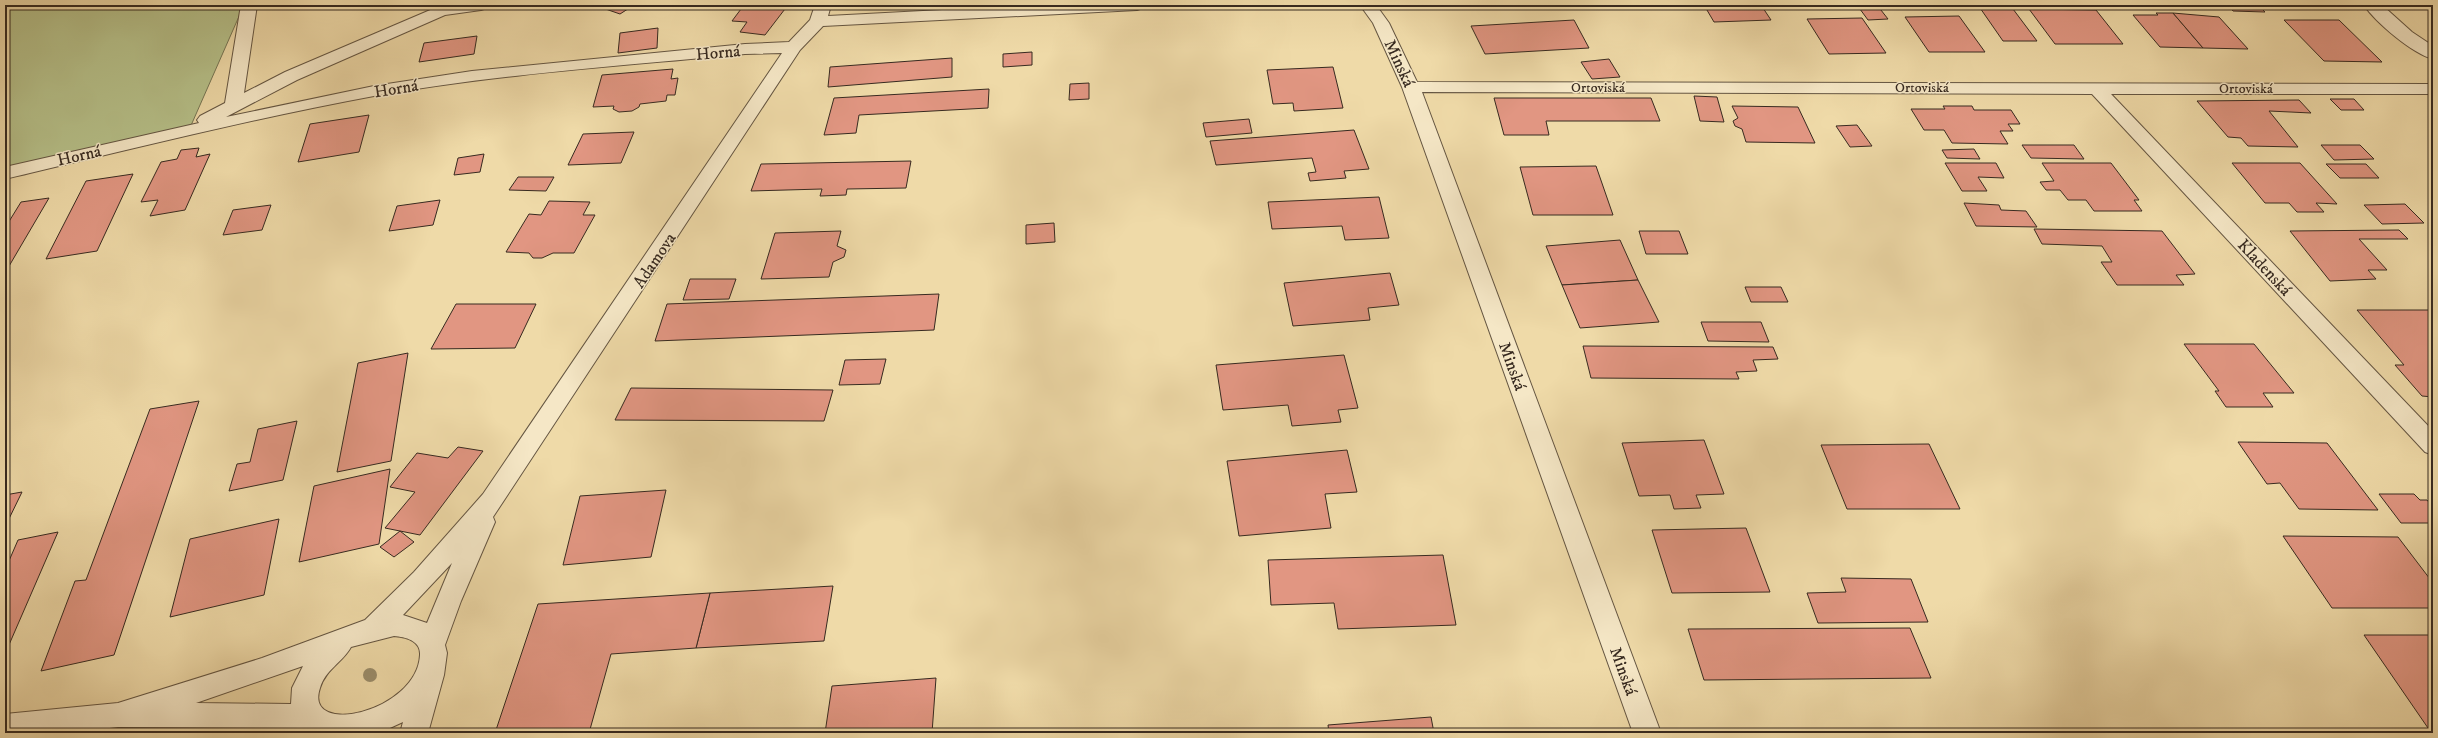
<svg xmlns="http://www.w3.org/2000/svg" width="2438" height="738" viewBox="0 0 2438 738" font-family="'IM FELL DW Pica',serif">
<rect width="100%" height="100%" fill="#efdaa8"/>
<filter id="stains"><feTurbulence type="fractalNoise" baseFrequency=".005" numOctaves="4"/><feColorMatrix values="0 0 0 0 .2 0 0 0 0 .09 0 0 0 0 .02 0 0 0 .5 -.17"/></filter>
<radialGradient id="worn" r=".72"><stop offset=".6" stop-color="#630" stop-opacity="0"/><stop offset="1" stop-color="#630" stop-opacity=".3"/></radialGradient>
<path fill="#b6c089" stroke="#767554" d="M5,5H244L189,130L5,173Z"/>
<g fill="#e19682" stroke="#372a20">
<path d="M594,5H634L620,14Z"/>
<path d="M744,5H788L765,35L740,32L747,22L732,21Z"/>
<path d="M1704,5H1761L1771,20L1714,22Z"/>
<path d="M1831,5H1853L1855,8L1833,9Z"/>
<path d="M1857,5H1877L1888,19L1868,20Z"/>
<path d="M1978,5H2010L2037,41H2003Z"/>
<path d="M2228,5H2258L2265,12L2233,11Z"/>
<path d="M2029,9L2096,10L2123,44H2055Z"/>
<path d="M2156,13H2173L2203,48L2160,47L2133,15H2158Z"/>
<path d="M2173,13L2219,17L2248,49L2203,48Z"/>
<path d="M1959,16L1985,52H1929L1905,17Z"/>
<path d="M1862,18L1886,53L1829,54L1807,19Z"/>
<path d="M1574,20L1589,48L1485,54L1471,26Z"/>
<path d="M2284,20H2339L2382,62L2324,61Z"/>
<path d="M658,28L657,48L618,53L620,33Z"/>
<path d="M477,36L474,54L419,62L424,43Z"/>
<path d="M1032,52V65L1003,67V54Z"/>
<path d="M952,58V77L828,87L830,67Z"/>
<path d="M1609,59L1620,77L1592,79L1581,62Z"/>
<path d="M1333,67L1343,108L1294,111L1293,103L1273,104L1267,70Z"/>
<path d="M673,69L671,79L678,78L675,95H667L666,101L640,104L639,107L632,111L619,112L613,109L614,106L593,107L602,75Z"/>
<path d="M1089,83V99L1069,100L1070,84Z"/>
<path d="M989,89L988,108L859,115L856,133L824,135L834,98Z"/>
<path d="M1694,96L1717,97L1724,122L1700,121Z"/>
<path d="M1494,98H1651L1660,121H1546L1549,135H1504Z"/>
<path d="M2330,99H2354L2364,110H2341Z"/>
<path d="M2299,100L2311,113L2269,111L2298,147L2248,146L2241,138L2228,137L2197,101Z"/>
<path d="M1732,106L1798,107L1815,143L1746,142L1742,129L1735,126L1733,121L1738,118Z"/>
<path d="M1943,106H1972L1974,110H2011L2020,124H2008L2013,131H2000L2008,144L1952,143L1944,130H1924L1911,109H1945Z"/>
<path d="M369,115L359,152L298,162L310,124Z"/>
<path d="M1249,119L1252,133L1206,137L1203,123Z"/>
<path d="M1857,125L1872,146L1850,147L1836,126Z"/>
<path d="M1354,130L1369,169L1344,171L1346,178L1310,181L1308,173L1316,172L1312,158L1216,165L1210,141Z"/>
<path d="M634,132L621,163L568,165L583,134Z"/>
<path d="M2022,145H2074L2084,159L2031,158Z"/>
<path d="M2321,145H2360L2374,159L2334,160Z"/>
<path d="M199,148L196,157L210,154L185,210L150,216L158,200L141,202L161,162L177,159L181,150Z"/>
<path d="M1974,149L1980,159L1947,158L1942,150Z"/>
<path d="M484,154L480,172L454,175L458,158Z"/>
<path d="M911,161L906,188L847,189L846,195L820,196L822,189L751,191L761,164Z"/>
<path d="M1945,163H1996L2004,178L1978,177L1987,191H1962Z"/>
<path d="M2042,163H2111L2139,200H2134L2142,211H2094L2086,200H2068L2060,190H2046L2040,182L2054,181Z"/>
<path d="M2232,163H2300L2337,204L2316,203L2324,212H2297L2289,203H2265Z"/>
<path d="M2326,164H2366L2379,178H2340Z"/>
<path d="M1596,166L1613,215H1533L1520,167Z"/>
<path d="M133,174L97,251L46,259L86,181Z"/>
<path d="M518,177H554L546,191L509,190Z"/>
<path d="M1379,197L1389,238L1345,240L1342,226L1272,229L1268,202Z"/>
<path d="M49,198L5,273V228L21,202Z"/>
<path d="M440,200L433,225L389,231L397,206Z"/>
<path d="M549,201L590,202L583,215H595L574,253H553L542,258H533L529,253L506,252L529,214L541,215Z"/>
<path d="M1964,203L1999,205L2001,210L2026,211L2037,227L1976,226Z"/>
<path d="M2405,204L2424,223L2382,224L2364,205Z"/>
<path d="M271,205L262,230L223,235L233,210Z"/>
<path d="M1054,223L1055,242L1026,244V225Z"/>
<path d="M2034,229L2162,231L2195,274L2176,275L2184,285H2117L2101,262H2112L2102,246L2042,244Z"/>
<path d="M2399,230L2408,239H2359L2387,270H2368L2376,279L2330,281L2290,231Z"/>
<path d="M841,231L837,246L846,250L844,257L833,262L829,277L761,279L775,233Z"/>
<path d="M1639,231H1679L1688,254H1646Z"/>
<path d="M1620,240L1638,280L1562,285L1546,246Z"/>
<path d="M1390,273L1399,305L1368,308L1370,320L1293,326L1284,283Z"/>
<path d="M690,279H736L729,299L683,300Z"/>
<path d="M1638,280L1659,322L1580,328L1562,285Z"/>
<path d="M1745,287H1781L1788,302H1751Z"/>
<path d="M939,294L934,330L655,341L667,304Z"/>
<path d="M456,304H536L515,348L431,349Z"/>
<path d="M2357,310H2433V397L2422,396L2395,365H2404Z"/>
<path d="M1701,322H1761L1769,342L1708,341Z"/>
<path d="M2184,344H2254L2294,393H2263L2273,407H2226L2215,391H2219Z"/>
<path d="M1583,346L1773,347L1778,359L1753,360L1757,371L1736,372L1739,379L1591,378Z"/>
<path d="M408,353L391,461L337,472L358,363Z"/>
<path d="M1344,355L1358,408L1338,410L1341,422L1292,426L1288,405L1223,410L1216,365Z"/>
<path d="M886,359L880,384L839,385L845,360Z"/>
<path d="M631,388L833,390L824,421L615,420Z"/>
<path d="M199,401L114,655L41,671L75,581L86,580L150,409Z"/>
<path d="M297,421L283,480L229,491L237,464L250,462L258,429Z"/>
<path d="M1704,440L1724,494L1696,495L1701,508L1674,509L1670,495L1639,496L1622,443Z"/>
<path d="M2238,442L2327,443L2378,510L2299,509L2280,483L2267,484Z"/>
<path d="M1929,444L1960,509H1847L1821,445Z"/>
<path d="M458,447L483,451L420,535L385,528L415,492L390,487L417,453L448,458Z"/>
<path d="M1347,450L1357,492L1325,494L1331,528L1239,536L1227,461Z"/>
<path d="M390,469L379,544L299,562L314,486Z"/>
<path d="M666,490L651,557L563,565L580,496Z"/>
<path d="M22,492L5,527V495Z"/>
<path d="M2379,494H2414L2420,500H2427L2433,507V523H2401Z"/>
<path d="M279,519L264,595L170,617L190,539Z"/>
<path d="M1746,528L1770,592L1672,593L1652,530Z"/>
<path d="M400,531L414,542L394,557L380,547Z"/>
<path d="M58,532L5,654V570L18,540Z"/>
<path d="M2283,536L2398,537L2433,583V608H2332Z"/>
<path d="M1443,555L1456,625L1338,629L1334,603L1271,605L1268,560Z"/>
<path d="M1841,578L1911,579L1928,622L1818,623L1807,593L1846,592Z"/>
<path d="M833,586L824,641L696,648L710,593Z"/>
<path d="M710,593L696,648L611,654L589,733H495L538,604Z"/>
<path d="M1910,628L1931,678L1704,680L1688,629Z"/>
<path d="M2364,635H2433V728H2428Z"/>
<path d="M936,678L932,733H825L832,686Z"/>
<path d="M1431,717L1434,733H1329L1328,725Z"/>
</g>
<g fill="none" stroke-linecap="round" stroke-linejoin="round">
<defs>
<g id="minor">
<path d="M241,5H257L244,93L285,72L435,8L448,5H489L487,8L481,10L445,15L297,80L226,117L374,86L472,71L745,44L789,42L810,20L815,5H831L828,16L1039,5H1145L1143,8L1137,10L823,26L800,50L493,517L495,522L461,601L445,645L447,653L444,675L428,733H400L403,722L379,733H310L304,728L118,727L66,733H5V714L118,703L262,658L365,620L414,572L483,494L782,53L745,54C621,66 496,74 374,96C250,119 127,150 5,179V167L199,123L197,120L200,116L225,103ZM452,563L427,623L403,615ZM394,636C406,637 421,641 420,655C417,712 303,738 320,688C325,670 343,662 351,647ZM303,666L292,688L291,704L196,703Z"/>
<path d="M1360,5H1376L1389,23L1417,82L2433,84V94H2111L2433,431V455L2425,452L2092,94L1422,92L1661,733H1633L1402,87L1373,23Z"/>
<path d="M2364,5H2382L2412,32L2433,46V59C2413,54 2375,22 2364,5Z"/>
</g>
</defs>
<use href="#minor" stroke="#655642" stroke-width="2"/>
<use href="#minor" fill="#f5e7c6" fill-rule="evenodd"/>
</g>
<circle fill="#9b8e6c" cx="370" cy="675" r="7"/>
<g text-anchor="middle" stroke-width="3" stroke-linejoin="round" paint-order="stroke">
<g font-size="14" fill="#372a20" stroke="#f5e7c6">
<text x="1598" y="92">Ortoviská</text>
<text x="1922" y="92">Ortoviská</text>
<text x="2246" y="93">Ortoviská</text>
</g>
<g font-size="17" fill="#372a20" stroke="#f5e7c6">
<text transform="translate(718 52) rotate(-5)" y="6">Horná</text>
<text transform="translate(1400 63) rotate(65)" y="6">Minská</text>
<text transform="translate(396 88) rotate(-9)" y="6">Horná</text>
<text transform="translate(79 155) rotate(-13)" y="6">Horná</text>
<text transform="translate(654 260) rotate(-56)" y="6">Adamova</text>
<text transform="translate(2265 267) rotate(47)" y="6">Kladenská</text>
<text transform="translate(1513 366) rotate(70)" y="6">Minská</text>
<text transform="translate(1624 671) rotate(70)" y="6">Minská</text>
</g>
</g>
<rect width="2438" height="738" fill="none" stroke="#efdaa8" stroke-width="20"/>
<rect x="6" y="6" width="2426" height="726" fill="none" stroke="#372a20" stroke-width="2"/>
<rect x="10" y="10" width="2418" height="718" fill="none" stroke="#372a20"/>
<rect width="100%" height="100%" filter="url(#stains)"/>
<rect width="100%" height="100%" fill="url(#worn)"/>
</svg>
